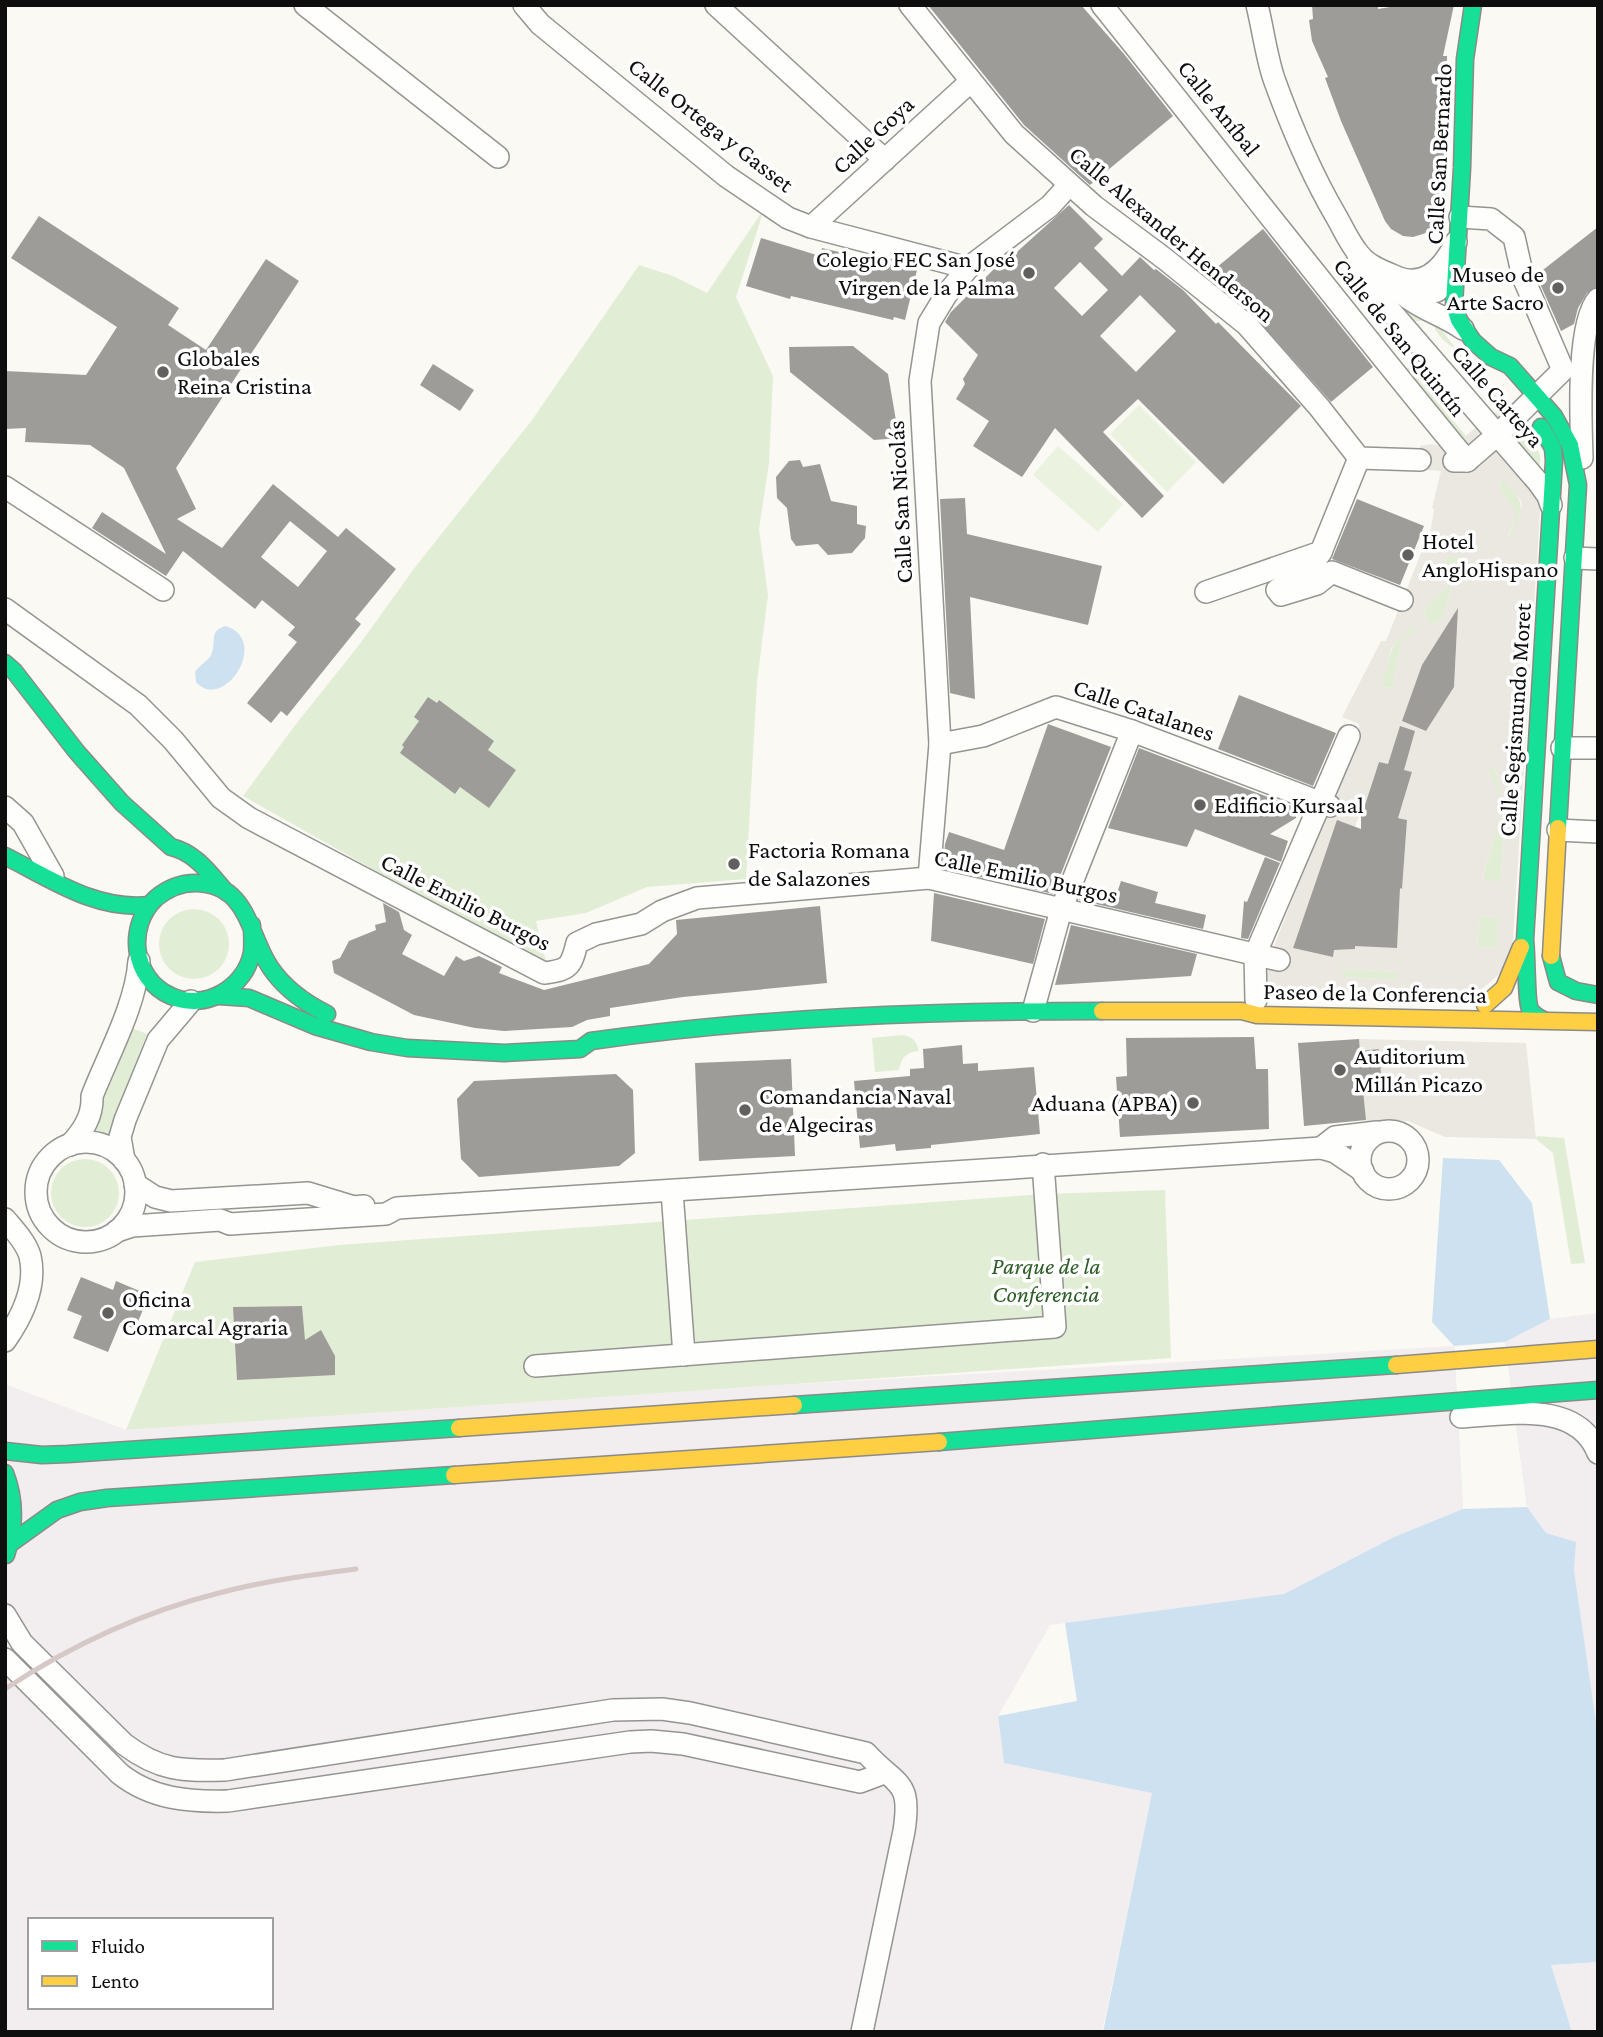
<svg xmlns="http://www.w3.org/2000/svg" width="1603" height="2037" viewBox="0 0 1603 2037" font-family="'Crimson Pro',serif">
<rect width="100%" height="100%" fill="#faf9f3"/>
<g fill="#f2edef" fill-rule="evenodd">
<path d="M1598,1313V1736L1574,1570L1575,1542L1546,1533L1527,1507L1463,1509L1394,1537L1284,1594L1050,1625L998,1716L1004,1763L1152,1793L1102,2032H5V1384L126,1430L782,1385L1454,1346L1505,1342L1550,1319ZM30,1920H271V2007H30Z"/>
<path d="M1598,1962V2032H1572L1551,1965Z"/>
</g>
<g fill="#e2edd6">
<path d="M764,209L736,297L773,376L769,463L759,529L768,595L757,682L746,879L647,887L586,913L536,921L546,961L488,934L243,796L293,728L359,645L416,566L532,420L639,265L673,276L707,293Z"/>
<path d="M1396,307L1436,323L1471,368L1508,408L1493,422L1490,418L1500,407L1453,347C1446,344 1435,332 1433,324L1428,323L1427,320L1409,322Z"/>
<path d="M1408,367L1466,436L1459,443L1402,372Z"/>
<path d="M1527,427L1540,455V475L1511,441Z"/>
<path d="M1501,476C1527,507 1524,500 1511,538H1508C1518,510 1517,514 1500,491Z"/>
<path d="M1445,557H1459L1444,615L1440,621L1429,625L1424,610L1448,585Z"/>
<path d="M1413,624L1415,632L1401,642L1393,688L1380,687L1393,646Z"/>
<path d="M1488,768H1495L1505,810L1501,879L1494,882L1482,881L1503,806Z"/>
<circle cx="194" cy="944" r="35"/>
<path d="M1479,916L1499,917L1497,948L1477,947Z"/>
<path d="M1342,969L1399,972L1398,980L1342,977Z"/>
<path d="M132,1028L147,1034L110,1127L109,1137L89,1133Z"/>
<path d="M902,1035C913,1037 916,1040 919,1051C906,1052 902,1057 899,1070L875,1072L872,1038Z"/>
<path d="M1537,1136L1564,1138L1585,1263L1571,1264L1553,1153L1536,1139Z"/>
<circle cx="85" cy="1193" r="34"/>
<path d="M1165,1190L1171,1358L126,1430L195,1262L339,1245L1045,1194Z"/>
</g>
<g fill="#ebf2df">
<path d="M1139,405L1196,462L1167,492L1110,434Z"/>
<path d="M1058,446L1123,504L1098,532L1033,475Z"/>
</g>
<g fill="#eae8e0" fill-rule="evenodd">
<path d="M1508,408L1527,427L1511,441L1537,494L1540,512L1513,940L1503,971L1476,994L1466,997L1278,995L1271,992L1265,983L1263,974L1359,730V724L1342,717L1381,641H1386L1431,528L1434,509L1432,508L1441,471L1404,468L1419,451L1420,446L1432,444L1438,446L1440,443L1459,442L1484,420L1489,425ZM1501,477L1520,499L1522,505L1511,538L1508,537L1515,517V511L1500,491ZM1445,557L1459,558L1444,615L1440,621L1429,625L1424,610L1448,585ZM1458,610L1454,687L1425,730L1402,721ZM1413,625L1415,632L1404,636L1401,642L1393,688L1381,687L1392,647ZM1393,749L1404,770L1412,773L1402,806L1368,795L1379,762L1388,764ZM1489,768H1495L1505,810L1501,879L1494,882L1482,880L1503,807ZM1362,807L1407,820L1402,888L1346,887L1399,908L1396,947H1371L1355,941L1354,949L1334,950L1333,957L1293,948L1334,829H1336L1339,821L1355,827ZM1479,916L1498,917L1497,948L1477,947ZM1342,969L1398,972V980L1342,977Z"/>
<path d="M1359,1039L1526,1043L1536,1139L1445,1137L1408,1121H1366L1363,1090L1382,1088L1360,1051Z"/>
</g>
<g fill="#cee1f0">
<path d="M226,626C271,641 223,713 196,682L195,672C199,665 207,662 211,655C217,643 208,630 226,626Z"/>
<path d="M1443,1158L1499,1160L1532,1203L1550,1319L1505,1342L1527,1507L1546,1533L1576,1542L1574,1570L1598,1736V1962L1551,1965L1572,2032H1103L1152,1793L1004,1763L998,1716L1077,1701L1065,1623L1284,1594L1394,1537L1463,1509L1454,1346L1432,1322Z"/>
</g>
<path fill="#faf9f3" d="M1505,1342L1527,1507L1463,1509L1454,1346Z"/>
<g fill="#9e9c99" fill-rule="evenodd">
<path d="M928,5H1081L1124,54L1173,116L1090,185L1024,125Z"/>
<path d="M1312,5H1378V9L1402,5H1454L1443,56H1447L1443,210L1437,224L1426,233L1413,237L1403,236L1391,229L1385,221L1341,121L1325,78L1328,77L1312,41L1309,20L1313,19Z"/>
<path d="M1069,205L1103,239L1094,248L1122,276L1140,257L1154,270L1156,269L1183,290L1216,324L1218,322L1301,406L1223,484L1138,399L1103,432L1164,496L1142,518L1055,428L1022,477L973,446L989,421L956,399L965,384L963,379L978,355L945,322L951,312L1007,256L1009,259ZM1080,262L1108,290L1082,316L1054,288ZM1140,295L1176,331L1136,372L1100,336Z"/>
<path d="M39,216L179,308L168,325L206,350L266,259L299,281L176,468L196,509L177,519L222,548L273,484L338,537L346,528L396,569L355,619L361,624L287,716L281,711L271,723L247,703L297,642L288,635L295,627L262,600L255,609L183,551L166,576L92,528L102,512L166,554L124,468L90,445L25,442L26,428L5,429V371L86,375L117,327L11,258ZM290,521L327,551L298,587L261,557Z"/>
<path d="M1598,227V286L1587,293L1578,308L1574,324L1561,331L1537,277L1540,275L1539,273Z"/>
<path d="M1263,229L1373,367L1331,402L1249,310L1216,268Z"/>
<path d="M761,238L820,256L822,248L917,270L905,320L894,317L893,320L791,296L790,299L746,286Z"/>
<path d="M853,346L888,374L899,438L874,440L790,372L789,347Z"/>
<path d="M433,364L474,390L460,411L420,385Z"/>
<path d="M800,460L803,467L820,464L831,501L857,506V524L866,526L865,538L852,553L828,555L818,544L796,546L791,539L787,508L777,498L776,477L789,461Z"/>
<path d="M965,498L967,534L1102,566L1088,625L970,597L975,699L950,693L940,499Z"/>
<path d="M1357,499L1424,526L1400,585L1332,559Z"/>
<path d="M1458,608L1454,687L1426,731L1402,721L1422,665Z"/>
<path d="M1239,695L1336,733L1313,786L1218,749Z"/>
<path d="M428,697L437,703L439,700L494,741L488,750L516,770L489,808L460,787L455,794L400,753L404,747L402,745L419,721L414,717Z"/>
<path d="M1048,724L1111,747L1053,894L943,868L945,844L949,832L1004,850Z"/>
<path d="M1400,726L1415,731L1404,770L1412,772L1398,818L1407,820L1402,889L1400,888L1397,948L1355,946V949L1334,950L1333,957L1293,948L1337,820L1361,829V807L1364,808L1379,762L1388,764Z"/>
<path d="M1139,748L1297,808L1296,818L1270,834L1288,841L1281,862L1195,829L1187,847L1108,828Z"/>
<path d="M1265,857L1280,863L1248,939L1241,938L1244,901L1247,902Z"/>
<path d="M1121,881L1158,892L1155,903L1206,915L1203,929L1079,900L1084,888L1116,896Z"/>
<path d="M934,893L1045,919L1033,964L931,941Z"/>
<path d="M383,903L399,912L404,930L412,935L402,954L444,976L456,956L464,961L479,956L502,967L499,973L544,990L649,964L677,934L676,920L820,906L827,983L683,997L610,1008V1016L587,1020L572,1027L504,1031L475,1028L414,1015L334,973L332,961L340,958L349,941L376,930L375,925L386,922Z"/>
<path d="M1071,925L1197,954L1191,976L1055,985Z"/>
<path d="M1254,1037L1256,1069H1268L1269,1129L1120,1137L1116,1077L1127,1076L1126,1038Z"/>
<path d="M1359,1039L1360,1051L1379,1049L1382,1088L1363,1090L1366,1120L1304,1126L1298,1043Z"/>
<path d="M962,1045L963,1064L978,1063V1071L1034,1067L1040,1134L931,1145V1148L896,1151L895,1144L860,1148L854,1081L910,1076V1069L924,1068L923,1049Z"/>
<path d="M791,1059L795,1156L699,1161L695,1063Z"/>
<path d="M616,1074L633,1090L635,1153L619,1166L479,1177L461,1159L457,1099L474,1081Z"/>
<path d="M81,1277L113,1290L116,1281L149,1295L135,1329L120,1323L108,1352L73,1338L82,1316L67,1310Z"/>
<path d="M302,1306L305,1340L321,1330L335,1356V1375L237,1380L233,1307Z"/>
</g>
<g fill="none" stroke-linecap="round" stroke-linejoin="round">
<defs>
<g id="street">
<path d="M305,5L498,157"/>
<path d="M524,5L540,24L726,176L788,218L811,227L968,268"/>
<path d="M716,5L885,160"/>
<path d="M910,5L1014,134L1094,206L1165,259L1247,325L1319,407L1359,458L1420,460"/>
<path d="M1102,5C1224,157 1343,311 1467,461"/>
<path d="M1257,5C1263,29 1266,55 1274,79C1291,126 1311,173 1336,216C1343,228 1349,242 1358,253C1367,266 1385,272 1399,278C1427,288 1445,265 1456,242"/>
<path d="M811,227L970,82"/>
<path d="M1358,255L1361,270L1369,286L1538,482L1548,496L1551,505"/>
<path d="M1379,274L1385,282L1408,298L1437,291L1456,273"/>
<path d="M1408,298C1425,311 1445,316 1463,329"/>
<path d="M1582,458C1581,423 1576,324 1598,299"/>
<path d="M1454,461H1467L1497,435L1563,370L1523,277L1514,237L1491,219L1460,217"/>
<path d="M5,487L163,590"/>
<path d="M1321,552L1309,570L1277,590L1281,595L1317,584L1332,572L1402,600"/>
<path d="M1575,558L1598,559"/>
<path d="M1206,592L1321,552L1359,458"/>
<path d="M5,609L138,705L173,740L221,798L249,818L544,973C569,970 571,967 577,943L596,934L641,924L662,911L697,898L929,878L1279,960"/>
<path d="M940,744L983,736L1056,707L1132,731L1330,806"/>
<path d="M1562,748H1598"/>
<path d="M5,807L23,823L53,876"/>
<path d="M1558,830L1598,832"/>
<path d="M929,878L940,744L920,381L929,323L946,295L968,268L1050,206L1069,185"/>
<path d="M1256,1000L1255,955L1349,736"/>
<path d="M1033,1011L1061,910L1132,731"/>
<circle cx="1389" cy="1160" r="29"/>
<circle cx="86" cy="1192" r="50"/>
<path d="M70,1145C83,1131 93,1116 92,1096C108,1055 136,1005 139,961"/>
<path d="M1321,1148L1335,1137L1377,1132"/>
<path d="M124,1160L120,1137L125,1120L158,1040L191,1001"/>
<path d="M135,1184L155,1197L171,1201L308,1193L354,1207L364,1206"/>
<path d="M672,1191L684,1355"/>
<path d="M5,1219C14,1230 26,1242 30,1256C37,1286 22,1317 5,1341"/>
<path d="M117,1231L132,1226L220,1220L230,1224L386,1214L397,1208L1321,1148L1335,1152L1363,1171"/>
<path d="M535,1366L1055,1327L1043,1164"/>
<path d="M1461,1417C1506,1415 1577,1399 1598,1453"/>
<path d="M5,1615L22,1643L124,1744C160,1771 182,1771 225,1770L613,1710L662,1709L690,1713L866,1753C897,1787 912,1779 904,1831L862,2032"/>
<path d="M5,1659L120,1774C152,1799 188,1802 228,1801L630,1742L651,1741L683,1744L860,1782L884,1773"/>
</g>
<g id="fast">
<path d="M1473,5L1465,59L1462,168L1454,305L1459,320L1473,341L1491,357L1510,366L1554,416L1570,445L1578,485L1558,828"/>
<path d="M1541,427L1553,448L1554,461L1525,940C1527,955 1526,1001 1530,1009C1533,1015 1538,1017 1543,1020"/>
<path d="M5,663L14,671L76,751L122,803L171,847C195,852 211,875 226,892"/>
<path d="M5,856C51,879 96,911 149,905"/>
<path d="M252,925C252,933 253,943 252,952C246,987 205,1012 171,996C132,979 126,926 156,898C167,889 181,883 195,883C249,884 247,932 270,967C284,988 305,1003 327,1014"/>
<path d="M1551,956L1558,982L1576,991L1598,995"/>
<path d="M219,996L249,998L315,1026L371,1042L407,1048L504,1053L580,1049L591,1041C761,1017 931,1011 1102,1011"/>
<path d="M794,1405L1396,1365"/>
<path d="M939,1442L1598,1390"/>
<path d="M5,1451L42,1455L68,1454L459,1428"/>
<path d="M5,1473C16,1501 15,1527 6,1555"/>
<path d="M11,1543L57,1510L80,1502L107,1498L454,1475"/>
</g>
<g id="slow">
<path d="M1551,956L1558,828"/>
<path d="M1485,1005L1504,988L1521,947"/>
<path d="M1102,1011H1242L1257,1015L1598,1022"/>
<path d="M1396,1365L1598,1349"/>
<path d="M459,1428L794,1405"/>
<path d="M454,1475L939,1442"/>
</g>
</defs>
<use href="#street" stroke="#949491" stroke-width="24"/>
<use href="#fast" stroke="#8b8a88" stroke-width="19"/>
<use href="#slow" stroke="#8b8a88" stroke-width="19"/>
<use href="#street" stroke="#fefefd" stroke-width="21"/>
<use href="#fast" stroke="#16e098" stroke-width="16"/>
<use href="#slow" stroke="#ffcf43" stroke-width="16"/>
<path stroke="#d5c8c6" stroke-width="5" d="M5,1689C70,1646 143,1612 219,1593C264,1581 310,1575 356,1569"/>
</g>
<g fill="#61605e" stroke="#fff" stroke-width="2.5">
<circle cx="1029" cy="273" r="7"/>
<circle cx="1558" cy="288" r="7"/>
<circle cx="163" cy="372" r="7"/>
<circle cx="1408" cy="555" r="7"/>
<circle cx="1200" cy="805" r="7"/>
<circle cx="734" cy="864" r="7"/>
<circle cx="1340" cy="1070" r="7"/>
<circle cx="1193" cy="1103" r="7"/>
<circle cx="745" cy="1110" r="7"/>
<circle cx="108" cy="1313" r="7"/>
</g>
<g text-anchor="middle" stroke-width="7" stroke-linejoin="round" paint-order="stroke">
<g font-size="24" fill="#0e0e0e" stroke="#fff">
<text transform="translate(1219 108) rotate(51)" y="8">Calle Aníbal</text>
<text transform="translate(711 125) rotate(38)" y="8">Calle Ortega y Gasset</text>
<text transform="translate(873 135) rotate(-43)" y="8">Calle Goya</text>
<text transform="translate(1439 154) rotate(-87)" y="8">Calle San Bernardo</text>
<text transform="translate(1172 234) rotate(40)" y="8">Calle Alexander Henderson</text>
<text transform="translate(1400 337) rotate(51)" y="8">Calle de San Quintín</text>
<text transform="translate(1498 396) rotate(49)" y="8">Calle Carteya</text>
<text transform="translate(900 502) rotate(-93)" y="8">Calle San Nicolás</text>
<text transform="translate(1144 710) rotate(19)" y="8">Calle Catalanes</text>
<text transform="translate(1515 720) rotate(-86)" y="8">Calle Segismundo Moret</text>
<text transform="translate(1026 876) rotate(12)" y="8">Calle Emilio Burgos</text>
<text transform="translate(466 902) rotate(27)" y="8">Calle Emilio Burgos</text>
<text transform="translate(1375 993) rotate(1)" y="8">Paseo de la Conferencia</text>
</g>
<g font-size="24" fill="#0e0e0e" stroke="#fff" text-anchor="start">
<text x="1015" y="267" text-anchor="end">Colegio FEC San José<tspan x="1015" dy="28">Virgen de la Palma</tspan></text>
<text x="1544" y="282" text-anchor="end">Museo de<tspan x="1544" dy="28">Arte Sacro</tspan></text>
<text x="177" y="366">Globales<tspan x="177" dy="28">Reina Cristina</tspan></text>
<text x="1422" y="549">Hotel<tspan x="1422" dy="28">AngloHispano</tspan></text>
<text x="1214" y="813">Edificio Kursaal</text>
<text x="748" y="858">Factoria Romana<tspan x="748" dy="28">de Salazones</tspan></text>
<text x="1354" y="1064">Auditorium<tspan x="1354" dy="28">Millán Picazo</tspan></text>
<text x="759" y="1104">Comandancia Naval<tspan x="759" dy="28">de Algeciras</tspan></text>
<text x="1179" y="1111" text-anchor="end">Aduana (APBA)</text>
<text x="122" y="1307">Oficina<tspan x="122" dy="28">Comarcal Agraria</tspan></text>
</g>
<g font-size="24" font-style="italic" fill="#2d5d26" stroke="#fff">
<text x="1046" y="1274">Parque de la<tspan x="1046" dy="28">Conferencia</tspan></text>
</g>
</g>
<rect width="1603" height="2037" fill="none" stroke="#0e0e0e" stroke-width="14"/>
<rect x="28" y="1918" width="245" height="91" fill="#ffffff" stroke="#9f9f9f" stroke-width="2"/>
<rect x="42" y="1941" width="35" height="10" fill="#16e098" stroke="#9f9f9f" stroke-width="2"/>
<text x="91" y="1953" font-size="21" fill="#0e0e0e">Fluido</text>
<rect x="42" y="1976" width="35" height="10" fill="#ffcf43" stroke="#9f9f9f" stroke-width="2"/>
<text x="91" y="1988" font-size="21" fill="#0e0e0e">Lento</text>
</svg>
